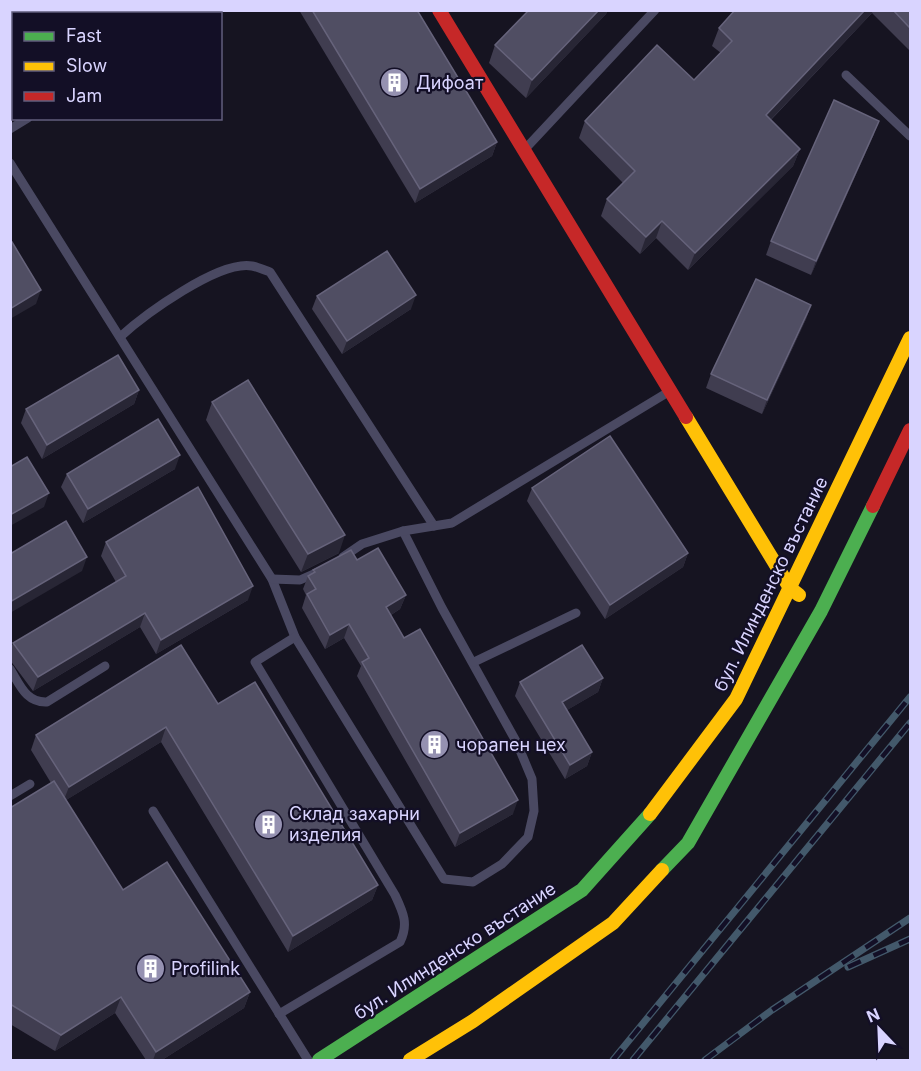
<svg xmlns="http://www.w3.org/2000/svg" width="921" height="1071" viewBox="0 0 921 1071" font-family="Inter,sans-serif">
<rect width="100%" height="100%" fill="#161421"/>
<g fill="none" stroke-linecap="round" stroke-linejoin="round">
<g stroke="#4a4962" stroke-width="9">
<path d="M199,14L205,10"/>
<path d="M846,75L910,136"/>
<path d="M10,129L28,118"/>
<path d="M526,148L655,10"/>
<path d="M10,163L272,579L295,637L444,879L473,882L502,864L528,837L534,811L532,779L517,743L442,608L403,531"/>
<path d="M120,337C144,315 219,260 252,266C258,267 264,270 270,272L434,526"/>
<path d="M343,557L362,544L403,531L452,523L670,391"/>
<path d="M272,579L300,580L318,572"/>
<path d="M474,662L576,613"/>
<path d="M10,669C20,685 26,703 47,702L105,666"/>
<path d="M10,796L30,784"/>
<path d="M153,811L308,1060"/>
<path d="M279,1014L400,942C409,924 403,912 395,895L255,662L295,637"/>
</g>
<g stroke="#4caf50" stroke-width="14">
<path d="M662,870L688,843L821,611L873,506"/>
<path d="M319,1060L582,890L650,814"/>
</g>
<g stroke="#ffc107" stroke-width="14">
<path d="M686,417L790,588L799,595"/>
<path d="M650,814L736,699L910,338"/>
<path d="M410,1060L473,1021L613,923L662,870"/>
</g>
<g stroke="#c62828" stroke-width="14">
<path d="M439,10L686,417"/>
<path d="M873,506L910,430"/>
</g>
<defs>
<g id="rail">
<path d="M848,967L910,939"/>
<path d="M613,1060L910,697"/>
<path d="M633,1060L910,723"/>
<path d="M705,1060L772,1010L910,918"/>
</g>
</defs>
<use href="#rail" stroke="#43596b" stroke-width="7"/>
<use href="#rail" stroke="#130f26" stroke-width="4.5" stroke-dasharray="14" stroke-linecap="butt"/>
</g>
<g fill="#403d50">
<path d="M10,10L14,14V99L10,101Z"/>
<path d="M299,10H417L497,142L492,156L415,203Z"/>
<path d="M529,10H608L606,14L526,98L489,63L495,45Z"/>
<path d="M735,10H910V51L872,13L771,120L800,149L793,166L688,270L656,238L640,254L601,216L607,199L623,183L579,138L585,121L694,80L721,53L712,46L719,28Z"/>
<path d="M874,134L811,275L766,255L771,241Z"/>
<path d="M317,296L411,309L342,354L312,309Z"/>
<path d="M811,305L806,319L762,414L706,388L711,374Z"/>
<path d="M139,390L134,404L42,459L21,423L26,409Z"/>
<path d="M212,402L339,553L301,572L206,420Z"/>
<path d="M175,469L83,523L61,487L67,474Z"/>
<path d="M532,488L688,553L683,567L605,619L527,501Z"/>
<path d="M106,542L248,600L156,654L140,627L33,691L10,660V650L13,643L116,582L101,556Z"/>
<path d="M357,560L406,595L400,609L391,615L404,638L513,814L455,847L357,676L361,666L344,638L325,649L302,608L306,595L303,589L308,576L312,574L313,570Z"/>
<path d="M603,678L598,692L567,710L592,752L587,766L565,779L515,696L520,682Z"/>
<path d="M218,704L378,885L372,900L288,952L161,742L66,800L123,890L250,992L244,1008L162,1060H146L115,1013L55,1051L10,1024V808L51,783L31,750L36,735Z"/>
</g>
<g fill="#282635">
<path d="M136,10H159L154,14H131Z"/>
<path d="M599,10H608L606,14L526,98L532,80Z"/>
<path d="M865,10H873L872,13L759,132L766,115Z"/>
<path d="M14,89V99L10,101V97Z"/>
<path d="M879,121L874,134L811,275L816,261Z"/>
<path d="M497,142L492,156L415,203L420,189Z"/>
<path d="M800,149L793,166L688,270L695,253Z"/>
<path d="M662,221L656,238L640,254L646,237Z"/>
<path d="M41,290L36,304L10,319V309Z"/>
<path d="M416,295L411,309L342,354L347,341Z"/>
<path d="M811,305L806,319L762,414L767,400Z"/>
<path d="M139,390L134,404L42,459L47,445Z"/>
<path d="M180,455L175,469L83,523L88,509Z"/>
<path d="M49,493L44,507L10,526V515Z"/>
<path d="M345,535L339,553L301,572L308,554Z"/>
<path d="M688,553L683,567L605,619L610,605Z"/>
<path d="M87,557L82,571L10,613V602Z"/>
<path d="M253,586L248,600L156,654L161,640Z"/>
<path d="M406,595L400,609L381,621L386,607Z"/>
<path d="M145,613L140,627L33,691L38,677Z"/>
<path d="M349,624L344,638L325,649L330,635Z"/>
<path d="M603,678L598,692L557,716L562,702Z"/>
<path d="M166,727L161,742L63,802L69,787Z"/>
<path d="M592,752L587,766L565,779L570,765Z"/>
<path d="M518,800L513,814L455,847L460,833Z"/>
<path d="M378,885L372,900L288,952L293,936Z"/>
<path d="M250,992L244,1008L162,1060H153L156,1052Z"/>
<path d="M121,997L115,1013L55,1051L61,1035Z"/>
</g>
<g fill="#504e63" stroke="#66637b" stroke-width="1.5">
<path d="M10,10H136L131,14H14V81L10,77Z"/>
<path d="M312,10H417L497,142L420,189Z"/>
<path d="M529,10H599L532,80L495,45Z"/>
<path d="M735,10H865L766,115L800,149L695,253L662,221L646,237L607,199L635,171L585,121L657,45L694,80L732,41L719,28Z"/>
<path d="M893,10H910V28Z"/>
<path d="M834,100L879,121L816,261L771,241Z"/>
<path d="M12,242L41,290L10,309V243Z"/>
<path d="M387,251L416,295L347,341L317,296Z"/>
<path d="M756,279L811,305L767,400L711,374Z"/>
<path d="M118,355L139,390L47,445L26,409Z"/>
<path d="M248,380L345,535L308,554L212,402Z"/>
<path d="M158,419L180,455L88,509L67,474Z"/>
<path d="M610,436L688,553L610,605L532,488Z"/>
<path d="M27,457L49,493L10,515V467Z"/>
<path d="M198,487L253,586L161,640L145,613L38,677L13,643L126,576L106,542Z"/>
<path d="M66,521L87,557L10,602V554Z"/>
<path d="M378,548L406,595L386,607L404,638L420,629L518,800L460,833L362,662L369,658L349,624L330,635L307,594L316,589L308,576L315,572L313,570L351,550L357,560Z"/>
<path d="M181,645L218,704L255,682L378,885L293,936L166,727L69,787L36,735Z"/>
<path d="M582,645L603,678L562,702L592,752L570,765L520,682Z"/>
<path d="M54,781L123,890L167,862L250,992L156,1052L121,997L61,1035L10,1004V808Z"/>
</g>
<defs>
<symbol id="building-disc" viewBox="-11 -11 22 22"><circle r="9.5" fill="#9591b1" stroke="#130f26"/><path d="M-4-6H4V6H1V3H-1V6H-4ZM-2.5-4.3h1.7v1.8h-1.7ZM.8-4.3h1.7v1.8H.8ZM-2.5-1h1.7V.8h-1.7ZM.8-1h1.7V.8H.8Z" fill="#fff"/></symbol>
</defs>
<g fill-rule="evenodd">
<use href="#building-disc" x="378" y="66" width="33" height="33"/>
<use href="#building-disc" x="418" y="728" width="33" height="33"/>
<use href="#building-disc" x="252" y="808" width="33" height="33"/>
<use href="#building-disc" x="134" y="952" width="33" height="33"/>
</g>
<g text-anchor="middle" stroke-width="4.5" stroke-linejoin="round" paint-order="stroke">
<g font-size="18" fill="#d9d4ff" stroke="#130f26" text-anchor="start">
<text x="416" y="89">Дифоат</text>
<text x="456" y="751">чорапен цех</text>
<text x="289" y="820">Склад захарни<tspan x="289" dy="21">изделия</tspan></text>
<text x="171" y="975">Profilink</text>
</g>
<g font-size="18" fill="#d9d4ff" stroke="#130f26">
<text transform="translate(771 584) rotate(-64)" y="6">бул. Илинденско въстание</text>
<text transform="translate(455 951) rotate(-33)" y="6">бул. Илинденско въстание</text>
</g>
</g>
<rect width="921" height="1071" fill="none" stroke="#d9d4ff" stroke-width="24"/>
<rect x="12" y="12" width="210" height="108" fill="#130f26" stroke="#625e7d" stroke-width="1.5"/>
<rect x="24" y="32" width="30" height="9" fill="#4caf50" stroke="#625e7d" stroke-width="1.5"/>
<text x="66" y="42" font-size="18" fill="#d9d4ff">Fast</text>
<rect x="24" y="62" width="30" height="9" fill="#ffc107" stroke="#625e7d" stroke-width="1.5"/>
<text x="66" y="72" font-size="18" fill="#d9d4ff">Slow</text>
<rect x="24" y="92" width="30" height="9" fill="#c62828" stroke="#625e7d" stroke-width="1.5"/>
<text x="66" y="102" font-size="18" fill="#d9d4ff">Jam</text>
<g transform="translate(879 1029) rotate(337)" stroke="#130f26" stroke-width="4.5" paint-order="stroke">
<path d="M0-4.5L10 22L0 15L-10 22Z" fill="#d9d4ff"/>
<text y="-9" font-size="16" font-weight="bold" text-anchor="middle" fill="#d9d4ff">N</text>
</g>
</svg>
